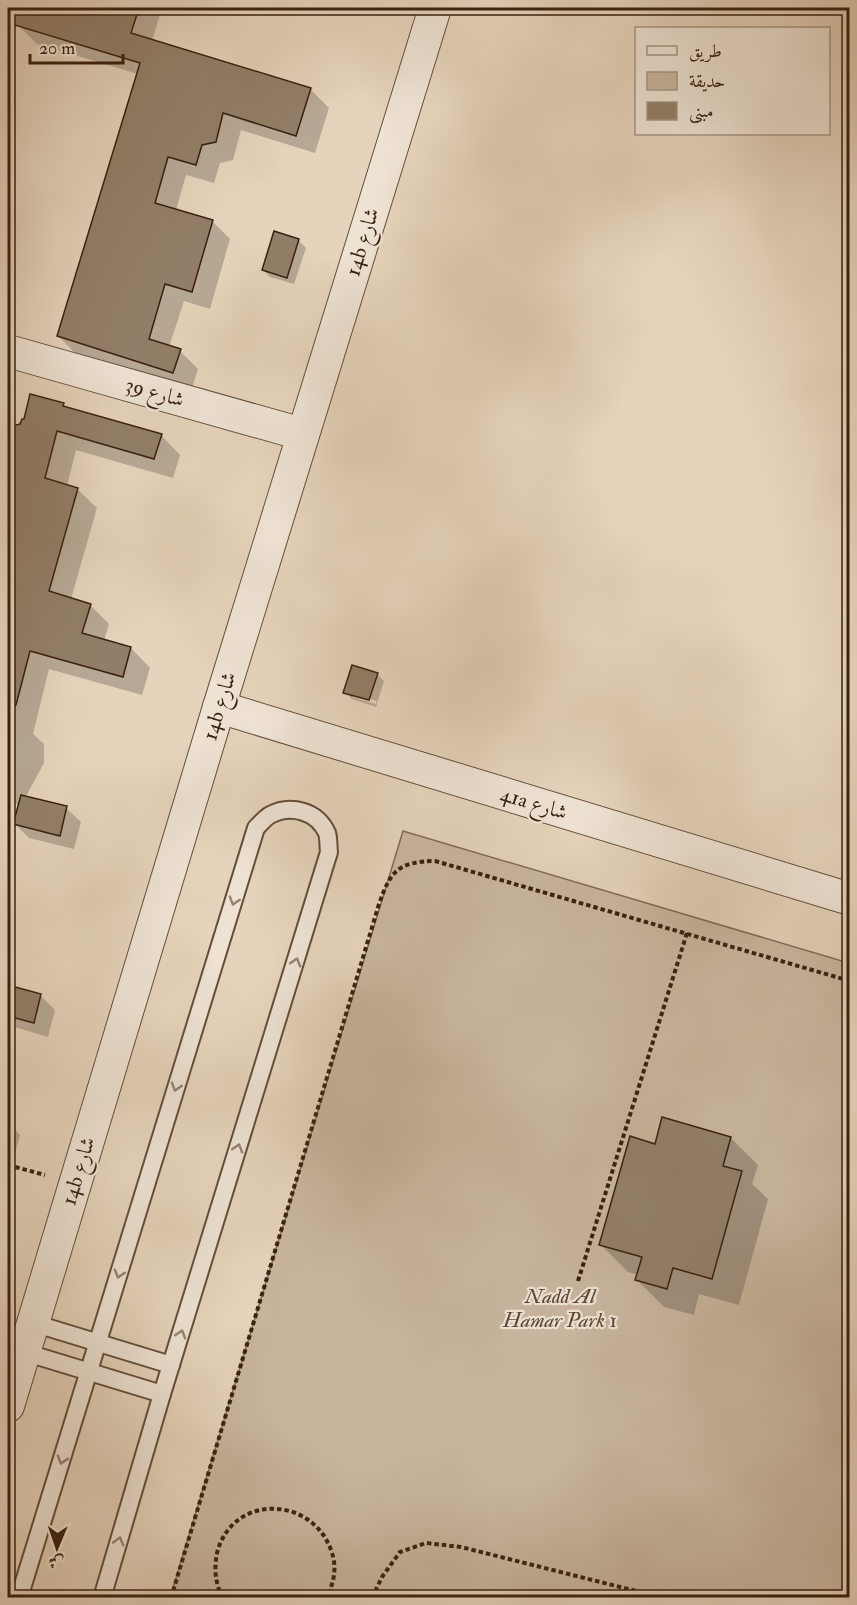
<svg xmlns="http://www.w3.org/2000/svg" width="857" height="1605" viewBox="0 0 857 1605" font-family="'IM FELL Double Pica',Amiri,serif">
<rect width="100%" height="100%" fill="#e5d3bb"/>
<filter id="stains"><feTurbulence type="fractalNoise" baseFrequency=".00333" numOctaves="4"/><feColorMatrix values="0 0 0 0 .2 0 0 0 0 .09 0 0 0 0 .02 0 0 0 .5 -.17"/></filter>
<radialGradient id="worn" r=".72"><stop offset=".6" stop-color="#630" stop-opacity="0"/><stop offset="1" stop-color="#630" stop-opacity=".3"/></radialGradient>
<path fill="#c8b59e" stroke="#806b56" stroke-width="1.5" d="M403,831L849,963V1597L170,1598Z"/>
<g fill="#0003" fill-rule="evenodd">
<path d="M25,8H162L152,41L310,89L329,108L315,153L241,130L233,160L220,163L214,183L186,175L176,210L212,221L230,239L210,309L184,301L169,347L180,351L198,369L191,391L76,354L58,336L138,74L37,44L19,26Z"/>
<path d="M275,233L299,241L306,248L294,284L270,277L263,270Z"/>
<path d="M63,404L69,409L161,435L180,455L173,478L76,450L67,486L77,489L97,508L71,599L90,605L109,624L104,641L131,648L150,668L142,695L49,669L33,734L44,744V763L25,798L66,808L81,822L74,849L29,838L15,824L20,805L8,802V429L22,425Z"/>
<path d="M377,674L384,681L376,707L352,699L345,692ZM352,694L377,701L376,704L352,697Z"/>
<path d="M8,986L40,995L55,1010L48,1037L8,1025Z"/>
<path d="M8,1123L20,1135L14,1157L8,1156Z"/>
<path d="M731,1138L758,1165L752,1184L768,1199L739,1305L699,1294L694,1315L664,1307L637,1280L638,1275L628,1272L601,1245L656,1145Z"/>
</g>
<g fill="#927e68" stroke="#39210f" stroke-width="1.5">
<path d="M8,8H139L131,33L311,88L296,136L223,113L216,142L202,145L196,165L168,157L155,203L213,220L192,292L165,284L149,339L181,349L173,373L57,336L140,63L8,23Z"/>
<path d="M274,231L299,239L287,278L262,270Z"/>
<path d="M30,394L64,403L63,406L162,434L154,459L57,431L45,478L78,488L49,591L91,604L82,633L131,647L123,677L30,651L16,705L8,704V427L20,424L22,419H24Z"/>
<path d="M352,665L378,673L369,700L343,693Z"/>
<path d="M21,795L67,806L60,836L13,824Z"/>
<path d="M8,985L41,994L34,1023L8,1016Z"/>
<path d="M662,1117L731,1137L723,1166L742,1171L712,1279L673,1268L667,1289L635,1280L642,1257L599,1245L630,1136L655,1144Z"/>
</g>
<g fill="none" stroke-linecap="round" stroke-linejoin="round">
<defs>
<g id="lane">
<path d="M33,1323L171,1365"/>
<path d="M24,1352L162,1394"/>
<path d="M19,1598L256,828C260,824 265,818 270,815C291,804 317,811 327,833C329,839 328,846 329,852L162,1394L102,1598"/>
</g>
<g id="street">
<path d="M8,351L302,434"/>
<path d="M219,707L850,899"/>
<path d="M8,1406L219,707L435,8"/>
</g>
</defs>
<use href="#lane" stroke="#644e3a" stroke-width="20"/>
<use href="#street" stroke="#644e3a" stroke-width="34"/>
<g stroke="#39210f" stroke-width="4" stroke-dasharray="4.5 3" stroke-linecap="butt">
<path d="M8,1165L45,1175"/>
<path d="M578,1281L687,933"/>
<path d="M330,1591L356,1598"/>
<path d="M171,1598L379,904C391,870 398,862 435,861L850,981"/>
<path d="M223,1598C215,1584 214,1568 217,1553C232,1493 314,1495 332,1553C337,1568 334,1584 326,1598"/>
<path d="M372,1598L382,1577L400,1552L426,1543L461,1547L664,1598"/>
</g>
<use href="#lane" stroke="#eee2d3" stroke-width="16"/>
<use href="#street" stroke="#eee2d3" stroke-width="32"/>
</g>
<defs><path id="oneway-chevron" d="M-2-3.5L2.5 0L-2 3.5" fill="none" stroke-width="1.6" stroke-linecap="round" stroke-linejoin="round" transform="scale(1.5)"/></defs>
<g stroke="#948271">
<use href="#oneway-chevron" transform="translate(234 901) rotate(107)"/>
<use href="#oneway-chevron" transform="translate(296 962) rotate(-73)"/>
<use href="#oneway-chevron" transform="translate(176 1087) rotate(107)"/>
<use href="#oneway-chevron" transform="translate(238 1148) rotate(-73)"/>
<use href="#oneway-chevron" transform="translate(119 1274) rotate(107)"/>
<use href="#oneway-chevron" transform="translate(181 1334) rotate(-73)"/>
<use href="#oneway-chevron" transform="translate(62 1460) rotate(107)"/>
<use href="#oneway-chevron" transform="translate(119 1541) rotate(-74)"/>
</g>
<g text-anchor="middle" stroke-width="4.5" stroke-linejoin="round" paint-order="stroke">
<g font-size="21" fill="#39210f" stroke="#eee2d3">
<text transform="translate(362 242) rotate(-73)" y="7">14b شارع</text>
<text transform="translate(155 392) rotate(16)" y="7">شارع 39</text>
<text transform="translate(219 706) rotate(-73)" y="7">14b شارع</text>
<text transform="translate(534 803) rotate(17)" y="7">41a شارع</text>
<text transform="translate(78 1171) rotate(-73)" y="7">14b شارع</text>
</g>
<g font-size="21" font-style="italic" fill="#5d4633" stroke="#eee2d3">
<text x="560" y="1303">Nadd Al<tspan x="560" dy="24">Hamar Park 1</tspan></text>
</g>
</g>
<rect width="857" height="1605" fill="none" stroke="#e5d3bb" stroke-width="30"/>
<rect x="9" y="9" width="839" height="1587" fill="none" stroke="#39210f" stroke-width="3"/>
<rect x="15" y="15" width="827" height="1575" fill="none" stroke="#39210f" stroke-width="1.5"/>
<rect x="635" y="27" width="195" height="108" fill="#eee2d3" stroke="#a69585" stroke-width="1.5"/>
<rect x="647" y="46" width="30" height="9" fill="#eee2d3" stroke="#a69585" stroke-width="1.5"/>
<text x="689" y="57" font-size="18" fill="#39210f">طريق</text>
<rect x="647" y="72" width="30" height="18" fill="#c8b59e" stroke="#a69585" stroke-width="1.5"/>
<text x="689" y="87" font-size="18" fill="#39210f">حديقة</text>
<rect x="647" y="102" width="30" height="18" fill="#927e68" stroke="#a69585" stroke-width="1.5"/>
<text x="689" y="117" font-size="18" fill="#39210f">مبنى</text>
<g transform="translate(57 1548) rotate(182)" stroke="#eee2d3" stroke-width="4.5" paint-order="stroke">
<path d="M0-4.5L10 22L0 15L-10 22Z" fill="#39210f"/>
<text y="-9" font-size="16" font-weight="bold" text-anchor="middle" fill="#39210f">ش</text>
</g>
<path d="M30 54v9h93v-9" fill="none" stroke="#39210f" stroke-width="3"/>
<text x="39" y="54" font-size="18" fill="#39210f" stroke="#eee2d3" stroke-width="4.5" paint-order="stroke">20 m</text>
<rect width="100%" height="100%" filter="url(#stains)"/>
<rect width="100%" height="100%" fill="url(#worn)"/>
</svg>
